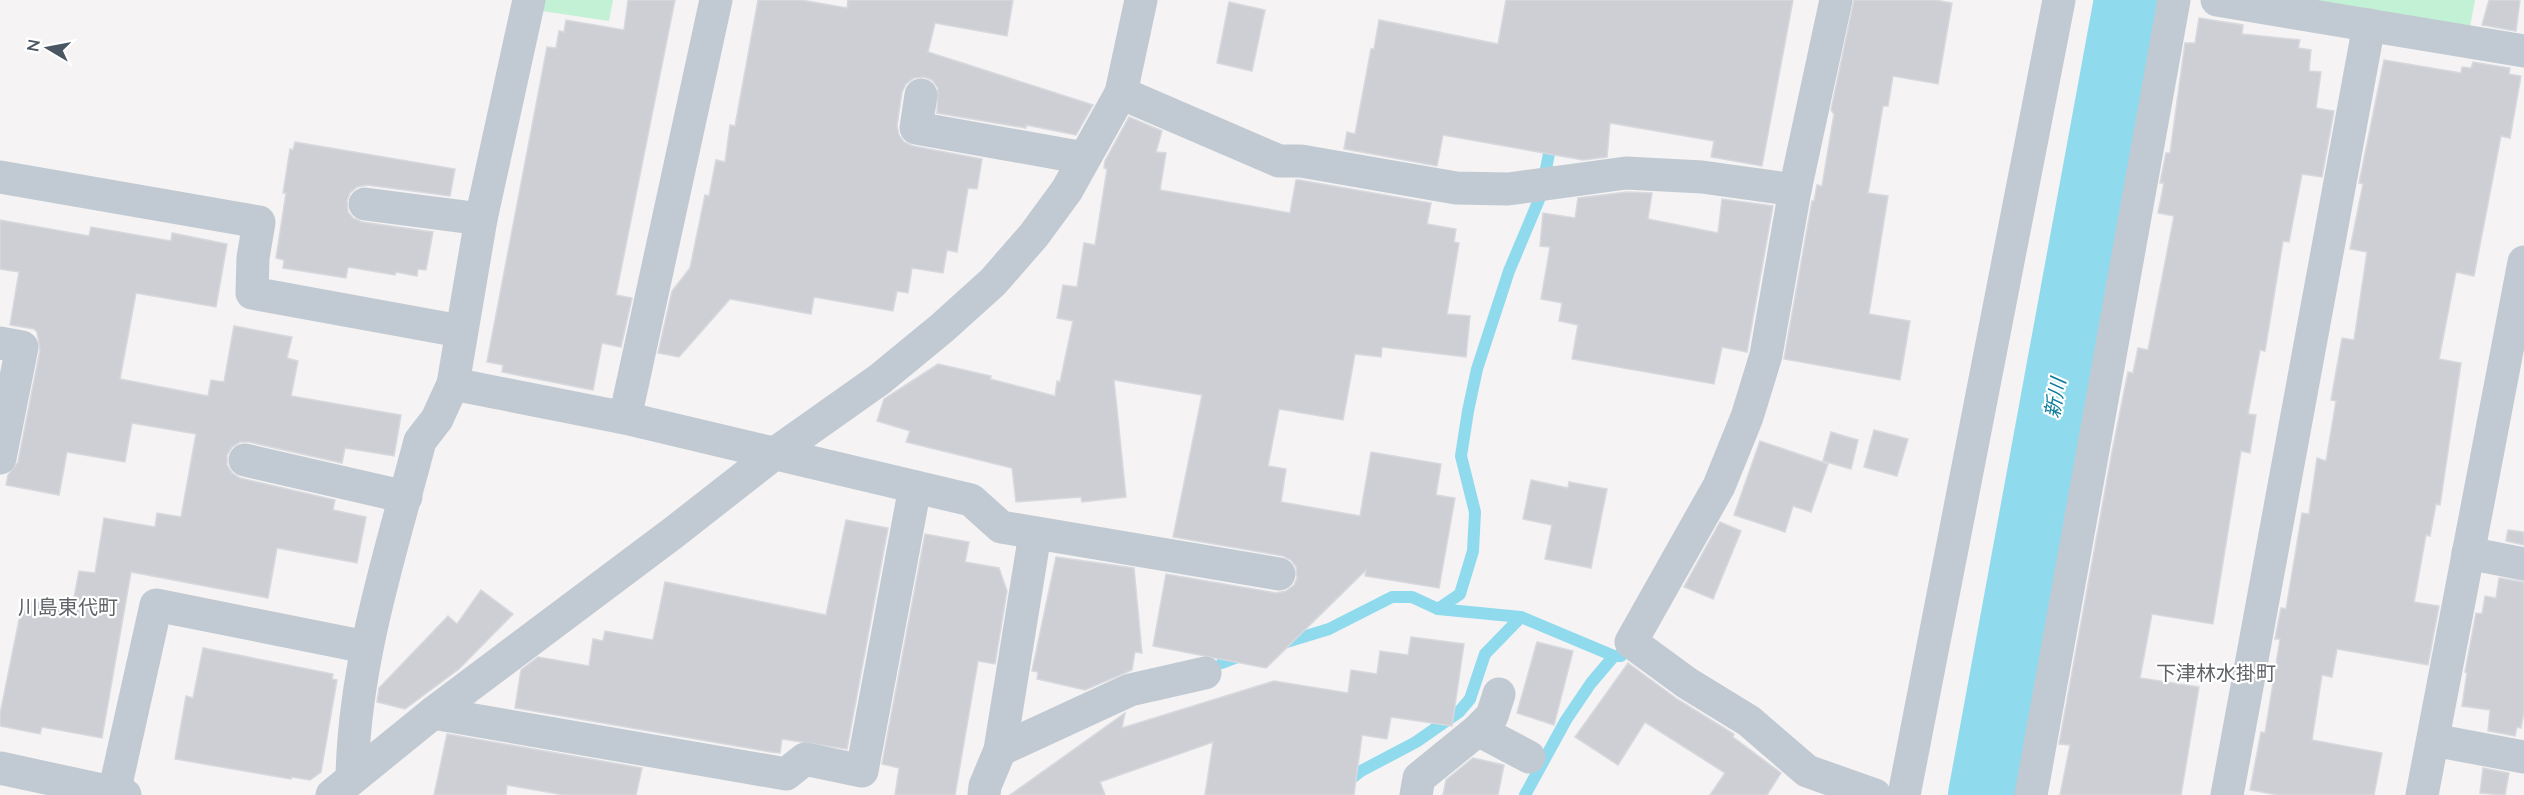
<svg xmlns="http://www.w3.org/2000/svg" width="2524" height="795" viewBox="0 0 2524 795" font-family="Lato,'Noto Sans JP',sans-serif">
<rect width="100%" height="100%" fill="#f5f3f3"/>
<g fill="#c3f1d5">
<path d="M544,0H613L609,21L542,11Z"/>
<path d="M2313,0H2475L2470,27Z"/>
</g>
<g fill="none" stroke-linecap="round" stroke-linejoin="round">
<g stroke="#90daee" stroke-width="12">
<path d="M1438,609L1460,594L1473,551L1475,512L1461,456L1468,411L1477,369L1509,271L1541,195L1552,138"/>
<path d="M1280,644L1329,629L1392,597H1412L1438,609L1521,617"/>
<path d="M1222,663L1243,655"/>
<path d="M1330,795L1361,771L1416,742L1459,712L1470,699L1485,654L1521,617L1614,656"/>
<path d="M1525,795L1566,720L1591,683L1614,656H1621"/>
</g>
<path stroke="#90daee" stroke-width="68" d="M1982,795L2128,0"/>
</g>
<g fill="#cdcfd5" stroke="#d7d9de" stroke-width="1.5">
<path d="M628,0H675L616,295L632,298L621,347L602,343L593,390L502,372L503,365L487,362L547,47L556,48L559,31L564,32L566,20L624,30Z"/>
<path d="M758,0H801L847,8L848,0H1013L1007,36L935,23L928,52L1093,105L1076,135L1026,125V128L937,113L938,88L932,80L924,77L914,78L906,84L902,92L897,126L899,135L904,142L913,146L982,159L977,189L968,188L957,252L947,250L943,273L912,268L908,293L897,291L893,311L814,297L811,314L730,299L679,357L658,353L672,291L690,268L705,195L709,196L716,160L725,162L730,125L735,126Z"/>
<path d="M1506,0H1793L1762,166L1711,157L1714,141L1610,123L1607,157L1583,160L1443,135L1437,166L1344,149L1347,132L1355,134L1371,49H1374L1379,20L1498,44Z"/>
<path d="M1854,0H1935L1952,3L1938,84L1893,76L1888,106H1883L1868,193L1888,196L1869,314L1910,321L1900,380L1784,359L1812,201H1814L1817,185L1822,186L1834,114L1831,110Z"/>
<path d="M2489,0H2520L2516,31L2482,25Z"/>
<path d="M1229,2L1265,10L1252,71L1217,63Z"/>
<path d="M2199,18L2243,25L2242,34L2300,40L2298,48L2311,50L2309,71L2321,72L2316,108L2334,111L2322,177L2302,174L2289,242L2283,241L2265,351L2260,350L2248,414L2256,415L2250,453L2241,451L2213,624L2152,614L2140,678L2199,687L2181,795H2060L2070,745L2059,744L2112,452L2128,372L2133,373L2138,348L2148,350L2174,216L2158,213L2164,183H2160L2166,153H2170L2185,43H2195Z"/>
<path d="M2384,60L2461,73L2462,67L2471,68L2473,62L2510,68L2509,74L2521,76L2510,138L2501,136L2474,276L2456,272L2439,359L2461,363L2440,505L2436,504L2430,536L2426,535L2414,602L2439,606L2428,665L2337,649L2332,677L2322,675L2312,740L2382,753L2374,795H2278L2250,790L2261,732L2265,733L2280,639H2275L2281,608L2286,609L2302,513L2309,514L2317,458L2326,461L2336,401L2331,400L2342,338L2354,340L2367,252L2350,249L2363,184L2359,183Z"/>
<path d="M1129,117L1162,131L1156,152L1166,153L1160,190L1290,213L1296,180H1299L1431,203L1427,224L1456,229L1454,242L1459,243L1447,314L1470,316L1466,357L1382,347L1381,357L1355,354L1343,420L1279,409L1268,466L1286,469L1281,502L1360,516L1371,452L1441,464L1436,495L1455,498L1439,588L1365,576L1366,570L1266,668L1153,646L1166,574L1276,593L1286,591L1294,585L1297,578L1296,567L1291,560L1283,556L1173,537L1202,395L1114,380L1126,497L1082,502L1081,497L1016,502L1012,468L906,442L910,431L877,421L884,399L938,364L991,376L990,379L1055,396L1057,381L1060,382L1073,321L1057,318L1063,285L1077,287L1084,243L1095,245L1107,169L1104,168L1105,161Z"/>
<path d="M295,142L455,169L450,196L367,185L357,187L350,193L347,201L348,212L353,218L362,222L433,232L426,270L418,269L417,276L396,272L395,275L348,267L346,278L283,268L284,260L276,258L286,193H283L290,149L293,150Z"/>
<path d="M1627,192L1652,193L1648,219L1718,233L1722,199L1773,206L1747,352L1722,347L1714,384L1572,359L1578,325L1559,321L1562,303L1541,299L1550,247L1540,246L1543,213L1575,218L1578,198Z"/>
<path d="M0,220L89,236L91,227L171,241L172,233L227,244L216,307L136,293L120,379L208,396L211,380L224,382L234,326L292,337L287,358L298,361L291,396L401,415L394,456L345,448L342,463L249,442H240L232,447L227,455V465L232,473L240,478L335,500L333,510L366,517L357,563L277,548L268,598L131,572L102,738L42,727L40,734L0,726V714L23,600L72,608L79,571L95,573L104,518L155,527L157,513L181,517L196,434L132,423L125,462L67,452L59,495L6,485L8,475L18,462L40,350L37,332L34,329L10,325L19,272L0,269Z"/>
<path d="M1874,430L1908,439L1897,476L1864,467Z"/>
<path d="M1831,432L1858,440L1851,469L1823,461Z"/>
<path d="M1760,441L1828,464L1811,512L1793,506L1785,532L1734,515Z"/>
<path d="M1531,480L1568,488L1569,482L1607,489L1591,568L1545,559L1552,525L1523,519Z"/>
<path d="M846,520L888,528L847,749L782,739L780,753L771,752L515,708L521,670L538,657L589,666L593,639L603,641L605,631L653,640L665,582L826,615Z"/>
<path d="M1720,522L1741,531L1713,599L1684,587Z"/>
<path d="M2508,530L2524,532V545L2506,541Z"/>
<path d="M925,534L969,542L965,562L999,568L1007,591L995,664L978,661L955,795H895L899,768L882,764Z"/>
<path d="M1056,557L1134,568L1142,653L1135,652L1132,670L1085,690L1037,679L1038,672L1032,671Z"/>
<path d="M2499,578L2524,582V711L2521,728L2517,727L2515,736L2488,731L2490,710L2462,706L2467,673L2465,672L2476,613L2482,614L2485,596L2496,598Z"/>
<path d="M481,590L513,614L459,669L405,709L377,702L379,688L448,616L457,624Z"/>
<path d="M1411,637L1464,644L1452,726L1391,717L1387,739L1362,735L1354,795H1205L1213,742L1100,782L1105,795H1010L1125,713L1122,728L1274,681L1348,693L1351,670L1377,674L1380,651L1408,655Z"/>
<path d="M1537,642L1573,651L1554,725L1517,713Z"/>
<path d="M203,648L333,674L332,679L337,680L321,772L310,780L292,777L291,779L175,759L186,696L193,698Z"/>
<path d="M1628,663L1677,699L1734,734L1733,737L1781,773L1767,795H1710L1725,773L1645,722L1618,765L1575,737Z"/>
<path d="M447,734L642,768L636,795H564L507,785L506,795H434Z"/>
<path d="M1473,758L1504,765L1498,795H1443L1446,780Z"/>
<path d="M2483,768L2509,773L2505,795L2480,793Z"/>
</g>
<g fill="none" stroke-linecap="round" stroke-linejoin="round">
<g stroke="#c1cad2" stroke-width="33">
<path d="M1836,0L1795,190L1766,355L1747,417L1719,486L1631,642L1687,683L1749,721L1807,771L1875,795"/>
<path d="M2217,0L2524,51"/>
<path d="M1121,93L1279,161H1301L1456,188L1508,189L1626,173L1702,177L1795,190"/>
<path d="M921,95L916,128L1084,158"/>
<path d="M0,177L259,222L253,258L252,293L460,331"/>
<path d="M365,204L481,219"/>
<path d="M0,343L22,347L0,458"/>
<path d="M453,384L625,418L971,500L1001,527L1279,574"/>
<path d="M625,418L716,0"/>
<path d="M245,460L406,497"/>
<path d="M2468,553L2524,564"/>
<path d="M433,713L786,774L805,759L862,771L915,487"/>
<path d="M1478,730L1529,757"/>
<path d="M2433,740L2524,757"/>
<path d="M1000,750L1130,690L1205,673"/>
<path d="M0,768L125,795"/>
<path d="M352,778C354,662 391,552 420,441L437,419L453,384L481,219L529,0"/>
<path d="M114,793L156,605L366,647"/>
<path d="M332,795L433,713L673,533L774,454L880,379L942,328L993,282L1034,235L1067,190L1121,93L1141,0"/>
<path d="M984,795L985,786L1000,750L1035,534"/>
<path d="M1416,795L1419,778L1478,730L1492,716L1499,694"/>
<path d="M1904,795L2059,0"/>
<path d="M2031,795L2174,0"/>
<path d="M2227,795L2369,25"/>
<path d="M2422,795L2524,262"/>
</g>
</g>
<g text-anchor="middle" stroke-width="4.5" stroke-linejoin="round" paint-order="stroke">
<g font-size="20" font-style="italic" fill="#0c7c9b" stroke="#fff">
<text transform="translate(2055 398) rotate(-80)" y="7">新川</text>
</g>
<g font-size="20" fill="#5f6368" stroke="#fff">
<text x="68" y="614">川島東代町</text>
<text x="2216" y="680">下津林水掛町</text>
</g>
</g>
<g transform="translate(48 48) rotate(280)" stroke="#ffffff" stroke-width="4.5" paint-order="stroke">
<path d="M0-4.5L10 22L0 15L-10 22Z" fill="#4a5661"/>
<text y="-9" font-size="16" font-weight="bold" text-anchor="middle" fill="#4a5661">N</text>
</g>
</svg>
